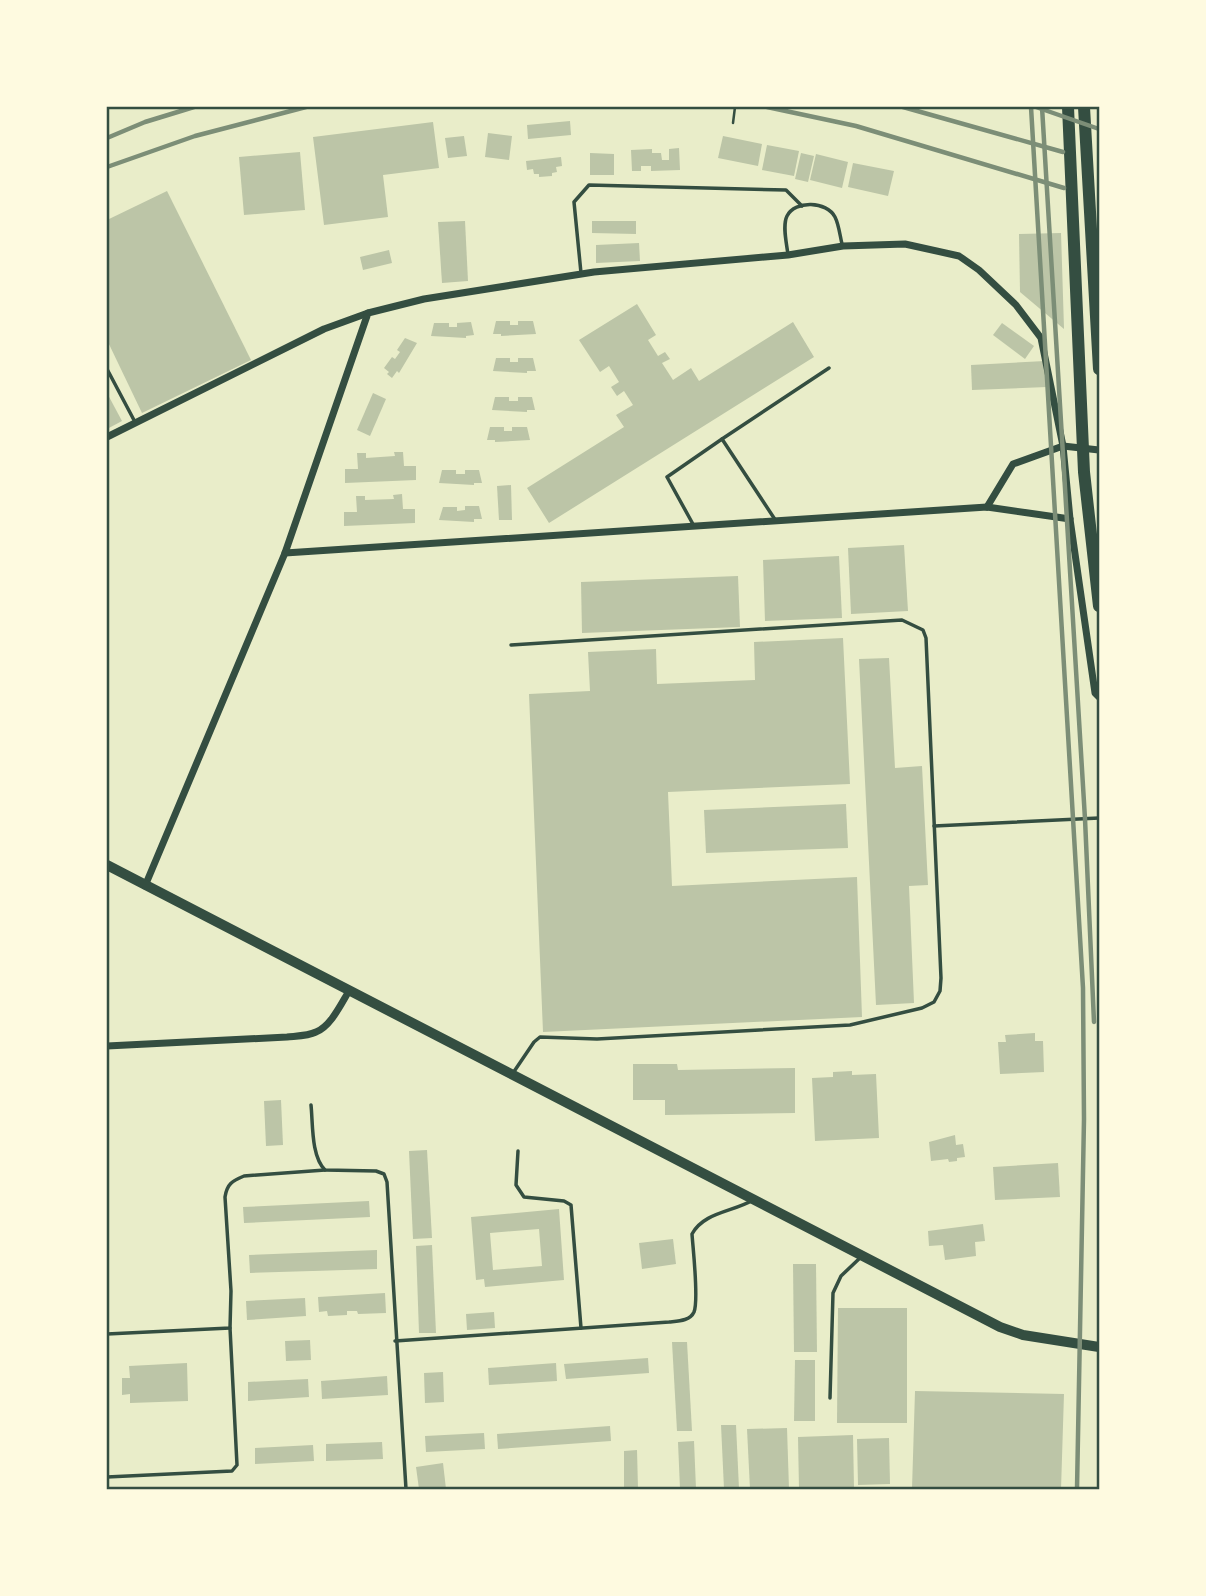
<svg xmlns="http://www.w3.org/2000/svg" width="1206" height="1596" viewBox="0 0 1206 1596" font-family="Lora,serif">
<rect width="100%" height="100%" fill="#e9edc9"/>
<g fill="#bcc5a7" fill-rule="evenodd">
<path d="M570,121L571,135L528,139L527,125Z"/>
<path d="M433,122L439,168L383,175L388,217L324,225L313,137Z"/>
<path d="M488,133L512,136L509,160L485,157Z"/>
<path d="M464,136L467,156L448,158L445,138Z"/>
<path d="M723,136L762,144L758,166L718,158Z"/>
<path d="M767,145L799,151L794,176L762,170Z"/>
<path d="M679,148L680,170L651,171V166H641V171H632L631,150L652,149V153H661L662,160H669V149Z"/>
<path d="M300,152L305,210L244,215L239,157Z"/>
<path d="M590,153L614,154V175H590Z"/>
<path d="M801,153L814,156L808,182L795,179Z"/>
<path d="M816,154L848,162L842,188L810,180Z"/>
<path d="M561,157L562,166L556,167L557,172L552,173V176L539,177V174H534L533,169L527,170L526,161Z"/>
<path d="M853,163L894,171L888,196L848,187Z"/>
<path d="M167,191L251,360L142,413L107,340V220Z"/>
<path d="M465,221L468,281L442,283L438,222Z"/>
<path d="M592,221H636V234L592,233Z"/>
<path d="M1061,233L1064,329L1020,292L1019,234Z"/>
<path d="M639,243L640,261L596,263V245Z"/>
<path d="M389,250L392,263L363,270L360,257Z"/>
<path d="M637,304L656,335L648,340L658,356L665,352L670,359L662,363L673,380L691,368L699,381L793,322L814,357L549,523L527,488L624,427L616,415L633,405L624,391L617,396L611,387L619,382L609,366L600,372L579,340Z"/>
<path d="M496,321H510V325H518V321H533L536,334L501,336V334H493Z"/>
<path d="M471,322L474,335L466,336V338L431,336L434,323H449V327H457V323Z"/>
<path d="M1002,323L1034,346L1025,359L993,335Z"/>
<path d="M405,338L417,343L399,373L397,371L392,378L387,374L389,372L384,368L392,357L395,359L400,352L397,350Z"/>
<path d="M496,358H510V362H518V358H533L536,371H527V373L493,371Z"/>
<path d="M1045,361L1047,387L972,390L971,365Z"/>
<path d="M107,393L122,421L107,429Z"/>
<path d="M373,393L386,399L370,436L357,430Z"/>
<path d="M495,397H509V401H518V397H532L535,410H527V412L492,410Z"/>
<path d="M490,427H504V431H512V427H527L530,440L495,442V440H487Z"/>
<path d="M394,452H403L404,466H416V480L345,483V469H358L357,453H366V458L395,456Z"/>
<path d="M442,470H456V474H465V470H479L482,483H474V485L439,483Z"/>
<path d="M511,485L512,520H499L497,486Z"/>
<path d="M402,494L403,509H415V523L344,526V512H357L356,496H365V500L394,499L393,495Z"/>
<path d="M465,506H479L482,519H474V522L439,520L443,507H457V511L465,510Z"/>
<path d="M904,545L908,611L851,614L848,548Z"/>
<path d="M839,556L842,618L765,621L763,560Z"/>
<path d="M738,576L740,627L582,633L581,582Z"/>
<path d="M843,638L850,784L668,792L672,886L857,877L862,1017L543,1032L529,694L590,691L588,652L656,649L657,684L755,680L754,642Z"/>
<path d="M889,658L895,768L922,766L928,885L909,886L914,1003L876,1005L859,659Z"/>
<path d="M846,804L848,848L706,853L704,810Z"/>
<path d="M1035,1033V1041H1043L1044,1072L1000,1074L998,1042H1006L1005,1035Z"/>
<path d="M633,1064H677L678,1070L795,1068V1113L665,1115V1100H633Z"/>
<path d="M852,1071V1075L876,1074L879,1138L815,1141L812,1078L833,1077V1072Z"/>
<path d="M281,1100L283,1145L266,1146L264,1101Z"/>
<path d="M955,1135L956,1145L963,1144L965,1157L957,1158V1161L949,1162L948,1159L931,1161L929,1142Z"/>
<path d="M427,1150L432,1238L413,1239L409,1151Z"/>
<path d="M1058,1163L1060,1197L995,1200L993,1167Z"/>
<path d="M369,1201L370,1217L244,1223L243,1207Z"/>
<path d="M559,1209L564,1280L485,1287L484,1279L476,1280L471,1217ZM539,1229L542,1266L493,1270L490,1233Z"/>
<path d="M983,1224L985,1241L975,1242L976,1256L945,1260L943,1245L929,1246L928,1231Z"/>
<path d="M673,1239L676,1264L642,1269L639,1243Z"/>
<path d="M432,1245L436,1333H419L416,1246Z"/>
<path d="M377,1250V1269L250,1273L249,1255Z"/>
<path d="M793,1264H816L817,1352H794Z"/>
<path d="M385,1293L386,1313L358,1314L357,1311H347V1315L328,1316L327,1311L319,1312L318,1297Z"/>
<path d="M305,1298L306,1316L247,1320L246,1301Z"/>
<path d="M838,1308H907V1423H837Z"/>
<path d="M494,1312L495,1328L467,1330L466,1314Z"/>
<path d="M310,1340L311,1360L286,1361L285,1341Z"/>
<path d="M672,1342H687L692,1431H677Z"/>
<path d="M648,1358L649,1373L566,1379L564,1364Z"/>
<path d="M795,1360H815V1421H794Z"/>
<path d="M187,1363L188,1401L130,1403V1394L122,1395V1378H130L129,1366Z"/>
<path d="M556,1363L557,1381L489,1385L488,1368Z"/>
<path d="M443,1372L444,1402L425,1403L424,1373Z"/>
<path d="M387,1376L388,1395L322,1399L321,1381Z"/>
<path d="M308,1379L309,1397L248,1401V1382Z"/>
<path d="M915,1391L1064,1394L1061,1489H912Z"/>
<path d="M721,1425H736L739,1489H724Z"/>
<path d="M610,1426L611,1441L498,1449L497,1434Z"/>
<path d="M787,1428L789,1489H750L747,1429Z"/>
<path d="M484,1433L485,1449L426,1452L425,1436Z"/>
<path d="M853,1435L854,1488L799,1489L798,1437Z"/>
<path d="M889,1438L890,1484L858,1485L857,1439Z"/>
<path d="M694,1441L696,1489H680L678,1442Z"/>
<path d="M382,1442L383,1459L326,1461V1444Z"/>
<path d="M313,1445L314,1461L255,1464V1448Z"/>
<path d="M637,1450L638,1489H624V1451Z"/>
<path d="M443,1463L446,1489H419L416,1467Z"/>
</g>
<g fill="none" stroke-linecap="round" stroke-linejoin="round">
<path stroke="#344e41" stroke-width="2.5" d="M733,123L735,107"/>
<g stroke="#344e41" stroke-width="3.5">
<path d="M788,255C787,245 782,226 787,216C795,200 827,201 835,217C839,225 840,236 842,244"/>
<path d="M581,273L574,202L589,185L786,190L802,206"/>
<path d="M107,369L135,422"/>
<path d="M722,439L829,368"/>
<path d="M694,526L667,477L722,439L776,521"/>
<path d="M511,645L902,620L923,630L926,638L941,978L940,991L934,1002L922,1008L850,1025L597,1039L540,1037L534,1042L513,1073"/>
<path d="M934,826L1099,818"/>
<path d="M311,1105C313,1124 311,1156 325,1170L376,1171L384,1174L387,1182L406,1489"/>
<path d="M518,1151L516,1185L524,1197L564,1201L571,1205L581,1328"/>
<path d="M107,1334L230,1328L231,1291L225,1197C227,1184 232,1181 244,1176L325,1170"/>
<path d="M395,1341L669,1322C678,1321 690,1321 694,1312C699,1300 693,1249 692,1234C704,1212 733,1212 753,1200"/>
<path d="M830,1398L833,1293L841,1276L861,1257"/>
<path d="M107,1477L232,1471L237,1465L230,1328"/>
</g>
<g stroke="#344e41" stroke-width="7">
<path d="M107,437L324,329L368,313"/>
<path d="M987,507L1013,464L1063,446L1099,450"/>
<path d="M285,553L987,507L1070,519"/>
<path d="M145,886L285,553L368,313L424,299L594,272L788,255L843,246L905,244L959,256L979,270L1016,305L1041,338L1063,446L1070,519L1095,693L1099,697"/>
<path d="M107,1046L287,1037C296,1036 308,1036 316,1032C331,1026 341,1004 349,991"/>
</g>
<path stroke="#344e41" stroke-width="10" d="M107,865L1000,1327L1023,1335L1099,1347"/>
<g stroke="#344e41" stroke-width="12">
<path d="M1068,107L1084,472L1099,606"/>
<path d="M1084,107L1099,369"/>
</g>
<g stroke="#7c8e77" stroke-width="4.5">
<path d="M767,107L856,126L1064,188"/>
<path d="M903,107L1063,152"/>
<path d="M1031,107L1083,988L1084,1119L1077,1489"/>
<path d="M1036,107L1099,129"/>
<path d="M1042,107L1085,819L1094,1022"/>
<path d="M107,138L145,122L194,107"/>
<path d="M107,167L195,136L306,107"/>
</g>
</g>
<rect width="1206" height="1596" fill="none" stroke="#fefae0" stroke-width="217"/>
<rect x="108" y="108" width="990" height="1380" fill="none" stroke="#344e41" stroke-width="2.5"/>
</svg>
